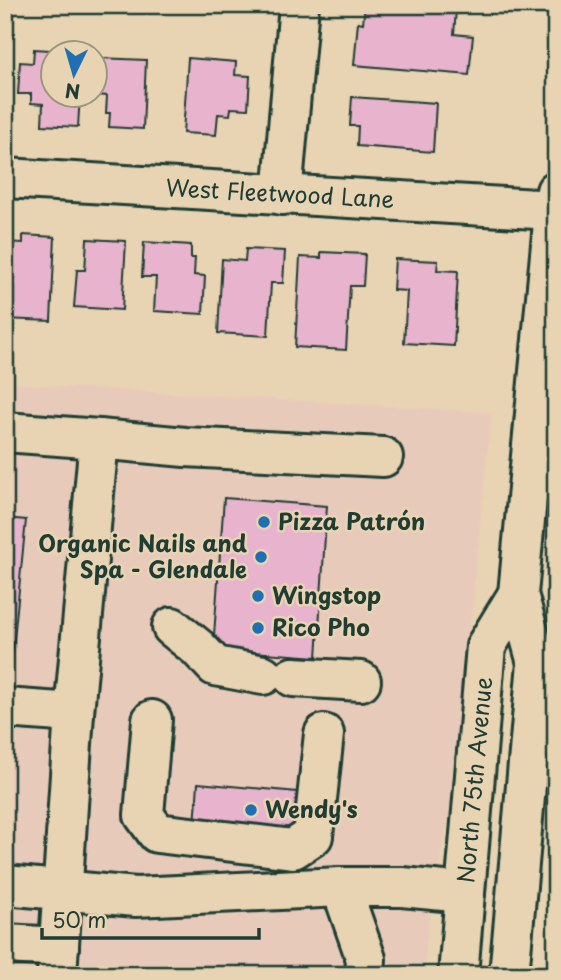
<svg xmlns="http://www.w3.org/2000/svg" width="561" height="980" viewBox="0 0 561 980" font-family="'Playpen Sans',sans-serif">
<rect width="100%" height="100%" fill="#e8d4b2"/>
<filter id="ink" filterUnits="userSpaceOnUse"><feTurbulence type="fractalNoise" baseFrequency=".0143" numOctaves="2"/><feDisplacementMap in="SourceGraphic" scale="14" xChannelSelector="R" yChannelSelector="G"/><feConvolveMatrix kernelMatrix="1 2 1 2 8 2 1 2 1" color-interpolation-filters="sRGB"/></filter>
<g filter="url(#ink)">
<path fill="#e8caba" d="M5,383L456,410L491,413L455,782L428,927L423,975H5Z"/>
<g fill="#e8b3cc" stroke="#1f3d34" stroke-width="2">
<path d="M365,5H403L456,10L454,34L473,36L469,75L354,65L358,22L363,23Z"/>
<path d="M34,49L82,52H52V94H80L78,127L42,125L43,104L31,103V94H18L20,62L33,63Z"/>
<path d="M99,58L146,60L143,129L109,127L110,113H106L107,96L97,95Z"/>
<path d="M188,58L236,62L235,75L250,76L248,109L231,108L230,115L218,114L216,135L183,133Z"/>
<path d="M352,97L436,103L433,152L357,146L358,126H350Z"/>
<path d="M23,235L55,237L51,321L5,319V242L23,243Z"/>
<path d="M87,239L126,241L122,310L74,307L77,270H85Z"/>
<path d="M144,242L191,245V258H195L194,275L205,276L203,314L154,311L156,277H142Z"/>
<path d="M246,249L285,251L283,283H271L268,336L218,333L222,259L245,261Z"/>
<path d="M321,252L365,254L363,286H350L346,350L295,347L300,257L321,258Z"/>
<path d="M395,259L438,261L437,270L458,271L454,346L404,343L407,291L393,290Z"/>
<path d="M224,498L327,506L317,657L213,649Z"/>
<path d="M5,518L26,520L12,659H5Z"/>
<path d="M198,783L308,793L304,836L195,826Z"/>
</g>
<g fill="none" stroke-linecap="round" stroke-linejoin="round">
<defs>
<g id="minor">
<path d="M5,178L554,210"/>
<path d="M282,195L299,5"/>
<path d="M5,432L99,439"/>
<path d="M172,627L198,648L215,666L263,675"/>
<path d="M293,677L361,681"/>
<path d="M5,708L74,713"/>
<path d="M152,720L144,815L157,833L293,849L313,836L324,734"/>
<path d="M5,885L136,897L341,887H402L465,893"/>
<path d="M341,887L366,959L365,975"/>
<path d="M5,944L59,947"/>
<path d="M57,975L74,713L99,439L185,447L383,457"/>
</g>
<g id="major">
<path d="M458,975L486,646L518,594"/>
<path d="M509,975L537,663L518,594L556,191"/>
</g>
</defs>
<use href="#minor" stroke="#1f3d34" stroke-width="44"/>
<use href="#major" stroke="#1f3d34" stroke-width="44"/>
<use href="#minor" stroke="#e8d4b2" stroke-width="38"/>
<use href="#major" stroke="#e8d4b2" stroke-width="38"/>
</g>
</g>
<g fill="#1f6fb2" stroke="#e8d4b2" stroke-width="2.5">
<circle cx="264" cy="522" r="7"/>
<circle cx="261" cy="557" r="7"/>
<circle cx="258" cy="596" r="7"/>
<circle cx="258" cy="628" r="7"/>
<circle cx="251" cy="810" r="7"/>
</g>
<g text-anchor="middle" stroke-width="5" stroke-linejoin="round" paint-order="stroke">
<g font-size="23" fill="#1f3d34" stroke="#e8d4b2">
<text transform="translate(280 194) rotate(3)" y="8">West Fleetwood Lane</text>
<text transform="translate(475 780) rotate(-85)" y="8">North 75th Avenue</text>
</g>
<g font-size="23" font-weight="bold" fill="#1f3d34" stroke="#e8d4b2" text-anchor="start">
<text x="278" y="530">Pizza Patrón</text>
<text x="247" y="552" text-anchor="end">Organic Nails and<tspan x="247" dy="26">Spa - Glendale</tspan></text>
<text x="272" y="604">Wingstop</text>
<text x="272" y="636">Rico Pho</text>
<text x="265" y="818">Wendy's</text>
</g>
</g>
<rect width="561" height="980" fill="none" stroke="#e8d4b2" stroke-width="28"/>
<rect x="14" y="14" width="533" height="952" fill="none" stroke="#1f3d34" stroke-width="2.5" filter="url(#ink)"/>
<g transform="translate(74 74) rotate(185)"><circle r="33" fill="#e8d4b2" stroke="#989880" stroke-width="2"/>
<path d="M0-5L12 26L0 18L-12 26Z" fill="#1f6fb2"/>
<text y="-10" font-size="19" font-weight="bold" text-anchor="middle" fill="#1f3d34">N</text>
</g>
<path d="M42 928v10h217v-10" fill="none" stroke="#1f3d34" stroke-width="3.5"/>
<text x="52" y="928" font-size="21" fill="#1f3d34" stroke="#e8d4b2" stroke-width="5" paint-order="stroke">50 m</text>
</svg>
